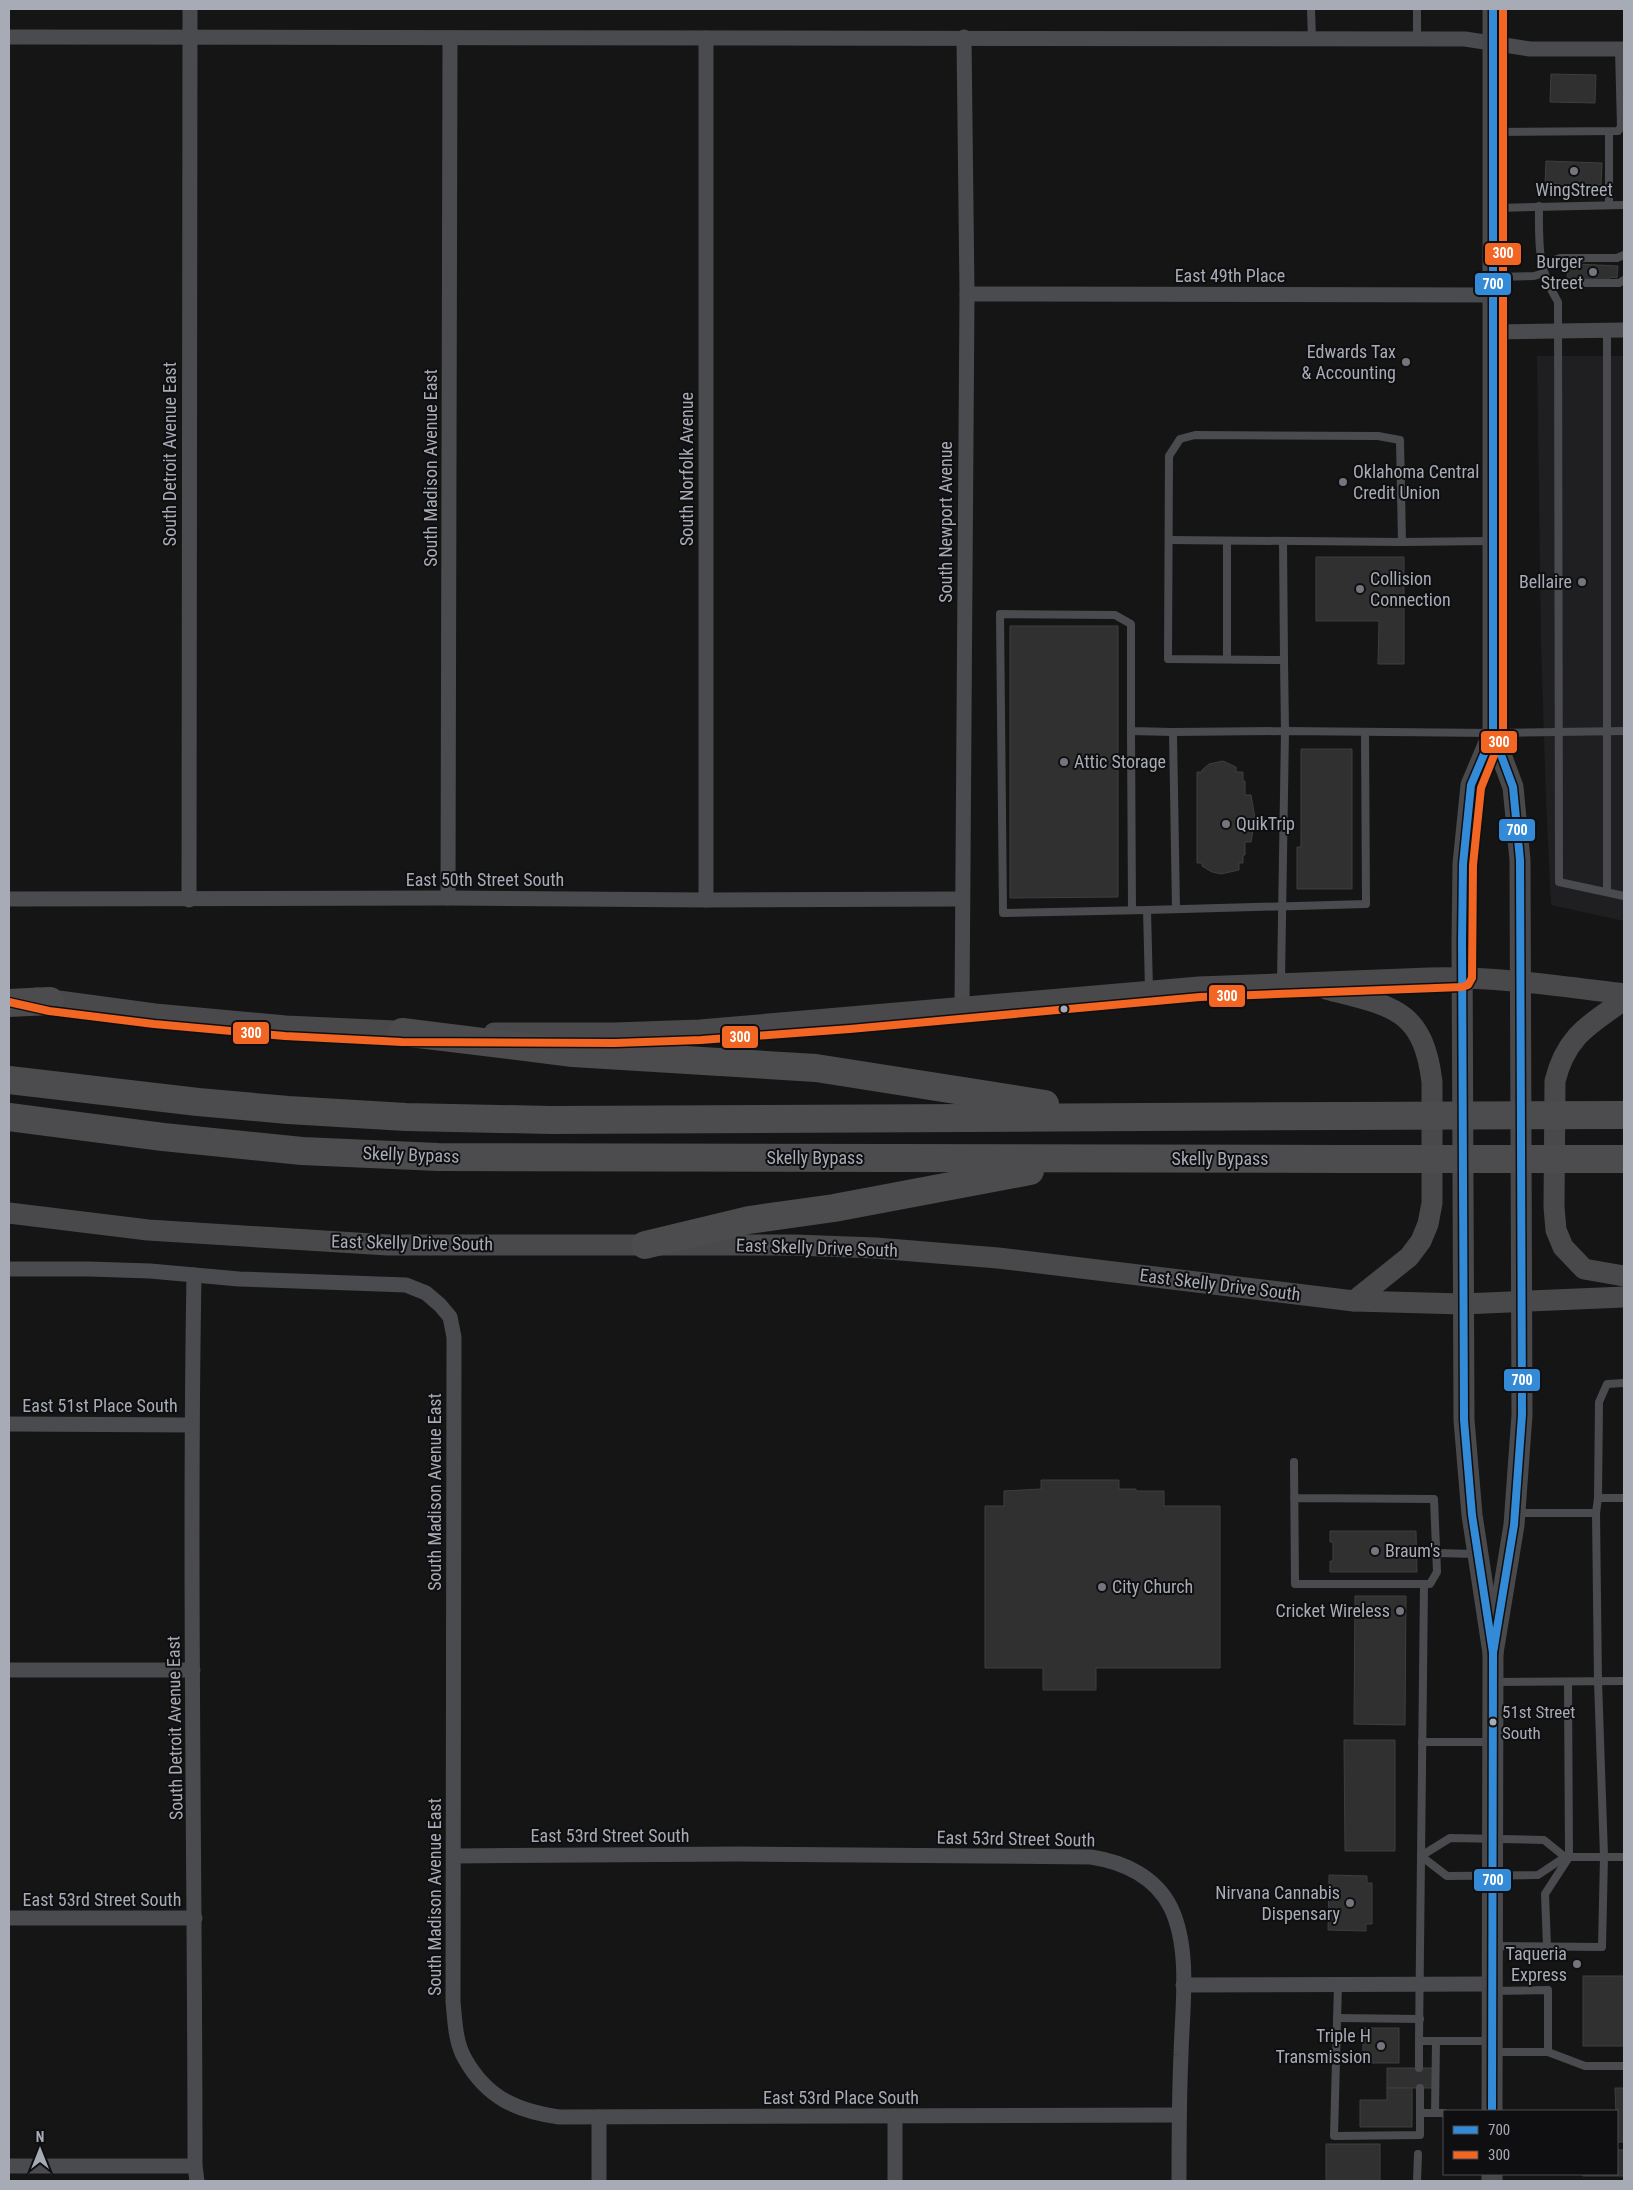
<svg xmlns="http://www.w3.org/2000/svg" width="1633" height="2190" viewBox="0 0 1633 2190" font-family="'Roboto Condensed',sans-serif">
<rect width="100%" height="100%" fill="#151515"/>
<path fill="#1f1f21" d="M1537,356H1624V921L1551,905L1546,800L1541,642Z"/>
<g fill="#303030" stroke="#3e3e41">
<path d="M1551,74L1596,75L1595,103L1550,102Z"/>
<path d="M1546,161L1602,163L1601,185L1545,184Z"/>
<path d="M1577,264L1618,266L1617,278L1610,277V280L1567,278L1568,266H1577Z"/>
<path d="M1316,557H1404V664H1378L1379,621H1316Z"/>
<path d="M1010,626H1118V897L1010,898Z"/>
<path d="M1301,749H1352V889H1297V847H1301Z"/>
<path d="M1223,761L1236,767V772H1243V781H1245V795H1251L1255,818L1251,842H1245V855H1243V863H1239V870L1221,874L1212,872L1202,866V863H1197V772H1202V770L1209,764Z"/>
<path d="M1041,1480H1119V1489H1136V1491H1164V1506H1220V1668H1096V1690H1043V1668H985V1506H1004V1491L1041,1489Z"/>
<path d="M1330,1531H1416L1417,1572H1330V1561H1333V1542H1330Z"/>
<path d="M1355,1596H1406L1405,1725L1354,1724Z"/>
<path d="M1344,1740H1395V1851H1345Z"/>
<path d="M1329,1875L1367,1876V1883H1372V1924H1366V1931L1328,1930Z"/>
<rect x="1583" y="1976" width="41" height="70"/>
<rect x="1363" y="2028" width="36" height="35"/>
<rect x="1387" y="2068" width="46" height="20"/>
<path d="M1387,2088H1412V2127H1360V2100H1387Z"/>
<path d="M1615,2088H1624V2142H1617Z"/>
<rect x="1326" y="2144" width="54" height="37"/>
<path d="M1617,2150H1624V2176H1583V2174H1617Z"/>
</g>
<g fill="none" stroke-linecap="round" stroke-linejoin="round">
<g stroke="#4a4b4e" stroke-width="8">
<path d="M1311,9L1312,39"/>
<path d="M1417,9V40"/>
<path d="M1495,132L1618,131L1621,127L1619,49"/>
<path d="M1609,132V205"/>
<path d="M1539,206C1539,246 1537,267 1558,302L1559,882L1624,896"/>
<path d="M1495,208L1624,205"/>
<path d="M1542,265L1560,258H1617L1624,255"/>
<path d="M1495,277L1534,276L1544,273"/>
<path d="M1547,283H1619L1624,280"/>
<path d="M1169,540L1402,542"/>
<path d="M1227,541V658"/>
<path d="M1283,541L1284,660"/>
<path d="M1131,731L1132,910"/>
<path d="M1607,892V331"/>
<path d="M1176,909L1173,732L1285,731L1284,660L1168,659L1169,456L1180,439L1195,435L1378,436L1400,440L1402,542L1490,541"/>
<path d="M1147,910L1003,913L1000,614L1115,615L1131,624V731L1173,732"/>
<path d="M1281,981L1285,731L1493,733L1624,731"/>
<path d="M1149,989L1147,910L1366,904L1365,732"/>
<path d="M1294,1462L1295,1584H1430L1437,1572L1434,1499L1294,1498"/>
<path d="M1598,1498H1624"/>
<path d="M1517,1513H1596L1598,1498L1599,1402L1607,1384L1624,1383"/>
<path d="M1436,1553L1477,1554"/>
<path d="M1424,1584L1419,2041H1490"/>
<path d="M1494,1682L1624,1681"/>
<path d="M1422,1742H1492"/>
<path d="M1565,1857L1544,1840L1450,1838L1421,1856L1447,1876L1538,1875L1565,1857H1624"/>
<path d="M1495,1946L1602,1947L1604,1856L1598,1681L1596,1513"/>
<path d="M1547,1946L1545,1894L1569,1857L1568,1682"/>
<path d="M1338,1984L1334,2136L1420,2135V2113H1444"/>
<path d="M1493,1991L1548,1990V2052"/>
<path d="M1337,2018L1420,2019"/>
<path d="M1419,2041V2068"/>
<path d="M1493,2052H1548L1585,2066H1624"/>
<path d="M1420,2088V2113"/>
<path d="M1435,2113L1436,2041"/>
<path d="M1417,2181L1418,2154"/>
</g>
<g stroke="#4a4b4e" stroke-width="15">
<path d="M9,37L1465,39L1530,49H1624"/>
<path d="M706,38V900"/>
<path d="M967,294L1493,295"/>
<path d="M1493,332L1624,330"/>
<path d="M448,898L450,38"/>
<path d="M9,899L448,898L706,900L962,899"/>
<path d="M189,900L190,9"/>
<path d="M962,1007L967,294L964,37"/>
<path d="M9,1269H89L150,1271L239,1279L406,1285L426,1293L440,1305L450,1317L454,1337L453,2002C455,2020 455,2042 465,2059C487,2098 517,2111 559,2117L1179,2115"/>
<path d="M194,1275C189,1572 195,1869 195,2166L197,2181"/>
<path d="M9,1424L192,1425"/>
<path d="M9,1670H193"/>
<path d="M454,1856L741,1854L1091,1857C1124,1862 1156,1877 1171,1908C1191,1950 1182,2010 1181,2055C1179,2097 1179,2139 1179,2181"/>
<path d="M9,1918H195"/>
<path d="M1183,1985L1491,1984"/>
<path d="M599,2117V2181"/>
<path d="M9,2166H195"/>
<path d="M895,2181V2116"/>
</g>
<g stroke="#49494c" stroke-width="21">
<path d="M1326,989C1390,1006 1423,1007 1432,1082V1203L1428,1224L1421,1241L1409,1257L1354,1301"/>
<path d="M36,998L155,1014L286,1026L416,1032"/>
<path d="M1624,1000C1589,1025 1566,1036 1555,1081L1554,1207L1556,1230L1563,1247L1584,1269L1624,1276"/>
<path d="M494,1033H615L700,1030L1199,987L1429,978C1494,976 1559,986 1624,994"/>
<path d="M9,1213L148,1230L388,1245H795L876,1248L998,1258L1354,1301L1463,1304L1624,1297"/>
<path d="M1493,1653L1514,1525L1522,1415L1520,860L1513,787L1493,733V9"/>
<path d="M1492,2111L1493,1653L1472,1515L1464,1420L1462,941L1463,864L1471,785L1493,733"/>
<path d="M1492,2174V2181"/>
</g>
<g stroke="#4c4c4f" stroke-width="28">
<path d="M9,1003L50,1001"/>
<path d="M402,1032L573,1053L816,1068L1045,1104"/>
<path d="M9,1080L198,1102L288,1110L406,1117L551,1120L1344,1116"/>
<path d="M9,1117L163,1137L302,1151L438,1157L1344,1159"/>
<path d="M645,1245L749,1220L834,1208L1030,1171"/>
</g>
<g stroke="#4c4c4f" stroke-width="28">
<path d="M1344,1116L1624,1115"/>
<path d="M1344,1159H1624"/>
</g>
<defs>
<g id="bus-1">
<path d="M1493,9V733L1513,787L1520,860L1522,1415L1514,1525L1493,1653"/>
<path d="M1492,2111L1493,1653L1472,1515L1464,1420L1462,941L1463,864L1471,785L1493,733"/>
</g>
<path id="bus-2" d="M9,1002L49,1011L154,1024L285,1036L402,1042L615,1043L701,1040L850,1029L1200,997L1462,987L1468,985L1472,978L1473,865L1481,788L1503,733V9"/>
</defs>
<use href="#bus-1" stroke="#0f0f11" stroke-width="11"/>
<use href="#bus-2" stroke="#0f0f11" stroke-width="11"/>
<use href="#bus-1" stroke="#338bd7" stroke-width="8"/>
<use href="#bus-2" stroke="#f26522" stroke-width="8"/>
</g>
<g fill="#74767d" stroke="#0f0f11" stroke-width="2">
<circle cx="1574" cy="171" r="5"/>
<circle cx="1593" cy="272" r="5"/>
<circle cx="1406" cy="362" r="5"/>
<circle cx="1343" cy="482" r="5"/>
<circle cx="1582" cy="582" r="5"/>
<circle cx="1360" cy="589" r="5"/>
<circle cx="1064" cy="762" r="5"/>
<circle cx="1226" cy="824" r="5"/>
<circle cx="1375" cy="1551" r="5"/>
<circle cx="1102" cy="1587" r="5"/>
<circle cx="1400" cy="1611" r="5"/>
<circle cx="1350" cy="1903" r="5"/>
<circle cx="1577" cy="1964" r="5"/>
<circle cx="1381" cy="2046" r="5"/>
</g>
<g fill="#a7abb5" stroke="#0f0f11" stroke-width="2">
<circle cx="1064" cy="1009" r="4.5"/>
<circle cx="1493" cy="1722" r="4.5"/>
</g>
<g text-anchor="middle" stroke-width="4" stroke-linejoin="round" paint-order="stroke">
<g font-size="17" fill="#a7abb5" stroke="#0f0f11" text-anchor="start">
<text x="1502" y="1718">51st Street<tspan x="1502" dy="21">South</tspan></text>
</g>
<g font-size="18" fill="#a7abb5" stroke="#0f0f11" text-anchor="end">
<text x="1574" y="196" text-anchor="middle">WingStreet</text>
<text x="1583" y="268">Burger<tspan x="1583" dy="21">Street</tspan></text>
<text x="1396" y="358">Edwards Tax<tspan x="1396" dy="21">&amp; Accounting</tspan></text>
<text x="1353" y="478" text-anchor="start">Oklahoma Central<tspan x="1353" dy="21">Credit Union</tspan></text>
<text x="1370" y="585" text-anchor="start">Collision<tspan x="1370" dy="21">Connection</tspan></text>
<text x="1572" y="588">Bellaire</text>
<text x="1074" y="768" text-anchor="start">Attic Storage</text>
<text x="1236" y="830" text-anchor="start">QuikTrip</text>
<text x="1385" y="1557" text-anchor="start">Braum's</text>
<text x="1112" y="1593" text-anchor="start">City Church</text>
<text x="1390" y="1617">Cricket Wireless</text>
<text x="1340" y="1899">Nirvana Cannabis<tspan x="1340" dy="21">Dispensary</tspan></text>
<text x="1567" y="1960">Taqueria<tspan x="1567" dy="21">Express</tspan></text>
<text x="1371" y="2042">Triple H<tspan x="1371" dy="21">Transmission</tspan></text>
</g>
<g font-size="18" fill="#a7abb5" stroke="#0f0f11">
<text x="1230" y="282">East 49th Place</text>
<text transform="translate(170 454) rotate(-90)" y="6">South Detroit Avenue East</text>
<text transform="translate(431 468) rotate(-90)" y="6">South Madison Avenue East</text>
<text transform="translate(687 469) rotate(-90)" y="6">South Norfolk Avenue</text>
<text transform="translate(946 522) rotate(-90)" y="6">South Newport Avenue</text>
<text x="485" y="886">East 50th Street South</text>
<text transform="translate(411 1155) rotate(2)" y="6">Skelly Bypass</text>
<text x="815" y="1164">Skelly Bypass</text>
<text x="1220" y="1165">Skelly Bypass</text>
<text transform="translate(412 1243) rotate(1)" y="6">East Skelly Drive South</text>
<text transform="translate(817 1248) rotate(2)" y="6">East Skelly Drive South</text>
<text transform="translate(1220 1285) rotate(7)" y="6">East Skelly Drive South</text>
<text x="100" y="1412">East 51st Place South</text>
<text transform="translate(435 1492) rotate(-90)" y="6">South Madison Avenue East</text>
<text transform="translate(175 1728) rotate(-91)" y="6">South Detroit Avenue East</text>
<text x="610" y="1842">East 53rd Street South</text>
<text transform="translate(1016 1839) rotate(1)" y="6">East 53rd Street South</text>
<text transform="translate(435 1897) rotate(-90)" y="6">South Madison Avenue East</text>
<text x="102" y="1906">East 53rd Street South</text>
<text x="841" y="2104">East 53rd Place South</text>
</g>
</g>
<g stroke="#0f0f11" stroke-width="2">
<rect x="1484" y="242" width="38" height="24" rx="5" fill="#f26522"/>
<rect x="1474" y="272" width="38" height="24" rx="5" fill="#338bd7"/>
<rect x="1480" y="730" width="38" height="24" rx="5" fill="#f26522"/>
<rect x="1498" y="818" width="38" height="24" rx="5" fill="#338bd7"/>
<rect x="1208" y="984" width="38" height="24" rx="5" fill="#f26522"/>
<rect x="232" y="1021" width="38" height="24" rx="5" fill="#f26522"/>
<rect x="721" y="1025" width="38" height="24" rx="5" fill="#f26522"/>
<rect x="1503" y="1368" width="38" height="24" rx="5" fill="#338bd7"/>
<rect x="1473" y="1868" width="39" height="24" rx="5" fill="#338bd7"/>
</g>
<g font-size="14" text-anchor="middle" font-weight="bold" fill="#fff">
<text x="1503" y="258">300</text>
<text x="1493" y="289">700</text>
<text x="1499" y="747">300</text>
<text x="1517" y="835">700</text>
<text x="1227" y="1001">300</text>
<text x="251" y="1038">300</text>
<text x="740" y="1042">300</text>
<text x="1522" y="1385">700</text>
<text x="1493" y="1885">700</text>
</g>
<rect width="1633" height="2190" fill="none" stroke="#a7abb5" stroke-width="20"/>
<rect x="1443" y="2110" width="175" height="65" fill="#0f0f11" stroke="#4c4d53"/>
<rect x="1453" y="2126" width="25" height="8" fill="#338bd7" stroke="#4c4d53"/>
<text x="1488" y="2135" font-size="15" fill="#a7abb5">700</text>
<rect x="1453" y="2151" width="25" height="8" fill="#f26522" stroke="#4c4d53"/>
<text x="1488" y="2160" font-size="15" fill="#a7abb5">300</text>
<g transform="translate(40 2150)" stroke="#0f0f11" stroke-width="4" paint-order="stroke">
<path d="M0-4L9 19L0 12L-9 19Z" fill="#a7abb5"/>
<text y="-8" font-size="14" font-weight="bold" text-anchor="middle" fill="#a7abb5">N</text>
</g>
</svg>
